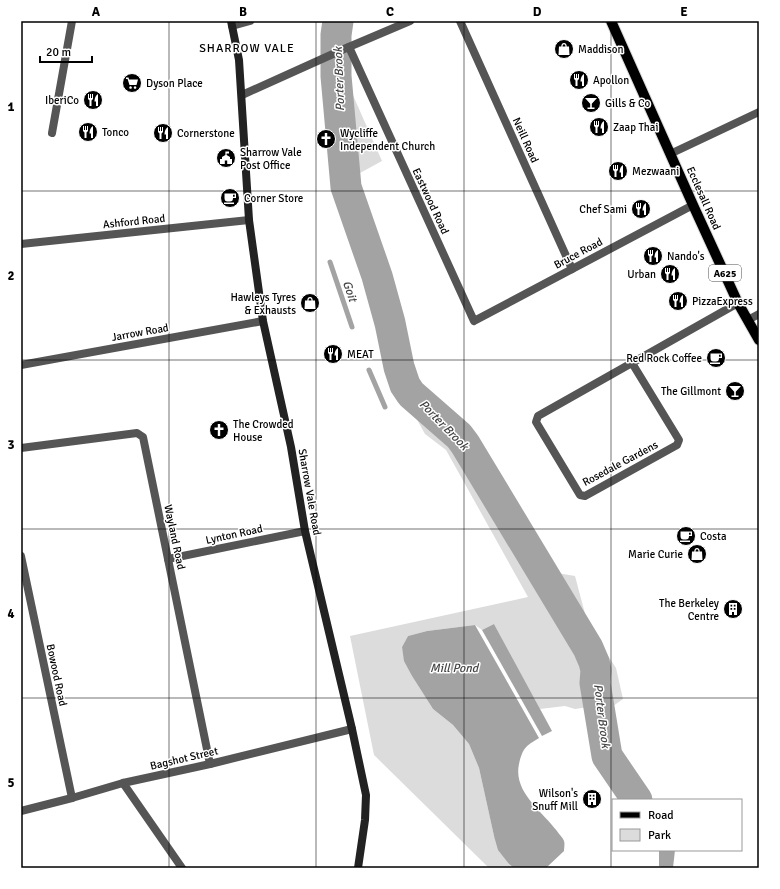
<svg xmlns="http://www.w3.org/2000/svg" width="780" height="889" viewBox="0 0 780 889" font-family="Signika,sans-serif">
<rect width="100%" height="100%" fill="#fff"/>
<path fill="#dcdcdc" d="M352,93L382,161L349,179L423,393L467,435L557,573L575,576L588,625L616,668L623,699L606,711L589,707L575,709L565,706L540,709L494,624L482,630L475,625L427,631L408,636L402,647L405,661L412,676L433,709L453,725L469,744L479,768L494,836L509,864L514,868H489L374,755L350,636L528,597L446,450L425,434L394,378L379,307L357,240L346,215L338,187L349,179L345,97Z"/>
<g fill="#a3a3a3">
<path d="M494,624L552,731L542,736L482,630Z"/>
<path d="M475,625L539,738C526,746 523,747 519,764C513,792 542,811 557,831C559,834 563,838 564,841C565,844 564,848 564,851L546,868H514L509,864L498,850L494,836L479,768L469,744L453,725L433,709L412,676L404,661L402,647L408,636L427,631Z"/>
<path d="M602,733L620,759L607,770L601,758L597,736Z"/>
<path d="M621,767L630,781L620,791L618,789L620,786L613,774Z"/>
<path d="M659,850H675L673,868H663L659,866Z"/>
</g>
<g fill="none" stroke-linecap="round" stroke-linejoin="round">
<g stroke="#a3a3a3" stroke-width="5">
<path d="M330,262L352,327"/>
<path d="M369,370L385,407"/>
</g>
<path stroke="#a3a3a3" stroke-width="31" d="M338,21L336,35V76L346,187L377,276L390,323L399,367L405,385L411,394L459,436L465,444L588,648L594,662L596,670L595,683L607,756L637,800"/>
<defs>
<path id="primary" d="M611,21L693,205L738,303L759,340"/>
</defs>
<use href="#primary" stroke="#dbdbdb" stroke-width="12"/>
<g stroke="#555" stroke-width="8">
<path d="M460,21L572,269"/>
<path d="M232,26L250,21"/>
<path d="M349,47L474,321L693,205"/>
<path d="M242,95L344,49L410,21"/>
<path d="M52,133L72,21"/>
<path d="M670,154L759,112"/>
<path d="M21,244L249,220"/>
<path d="M748,320L759,314"/>
<path d="M632,363L679,440L677,445L585,496L580,495L536,422L538,416L738,303"/>
<path d="M21,365L263,321"/>
<path d="M21,448L137,433L143,437L210,764"/>
<path d="M21,556L72,798"/>
<path d="M168,559L305,531"/>
<path d="M123,783L182,868"/>
<path d="M21,811L72,798L123,783L210,764L352,729"/>
</g>
<path stroke="#222" stroke-width="8" d="M231,21L239,60L249,220L263,321L291,447L305,531L352,729L366,795L365,820L358,868"/>
<use href="#primary" stroke="#000" stroke-width="10"/>
</g>
<path fill="none" stroke="#000" stroke-width="1" stroke-opacity="0.55" d="M169,21V868M316,21V868M464,21V868M611,21V868M21,191H759M21,360H759M21,529H759M21,698H759"/>
<defs>
<symbol id="shop-disc" viewBox="-11 -11 22 22"><circle r="9.5" fill="#000" stroke="#fff"/><path d="M-5-2.5h2.3a2.7 3.5 0 0 1 5.4 0H5L5.5 6h-11ZM-1.5-2.5h3a1.5 2.3 0 0 0-3 0Z" fill="#fff"/></symbol>
<symbol id="restaurant-disc" viewBox="-11 -11 22 22"><circle r="9.5" fill="#000" stroke="#fff"/><path d="M-5-6h1v4h1v-4h1v4h1v-4h1v5L-1.5 .5V6h-2V.5L-5-1ZM5-6V6H3V1.5H1.5Q1.5-4 5-6Z" fill="#fff"/></symbol>
<symbol id="supermarket-disc" viewBox="-11 -11 22 22"><circle r="9.5" fill="#000" stroke="#fff"/><path d="M-6-5.5h2.5l.6 2H6L4.5 2H-2.5L-4.4-4H-6ZM-1.5 3.2a1.3 1.3 0 1 0 .1 0ZM3 3.2a1.3 1.3 0 1 0 .1 0Z" fill="#fff"/></symbol>
<symbol id="bar-disc" viewBox="-11 -11 22 22"><circle r="9.5" fill="#000" stroke="#fff"/><path d="M-6-5H6L.8 .8V4.5H3.5V6h-7V4.5H-.8V.8Z" fill="#fff"/></symbol>
<symbol id="church-disc" viewBox="-11 -11 22 22"><circle r="9.5" fill="#000" stroke="#fff"/><path d="M-1.2-6h2.4v3.5h3.3v2.4h-3.3V6h-2.4V-.1h-3.3v-2.4h3.3Z" fill="#fff"/></symbol>
<symbol id="civic-disc" viewBox="-11 -11 22 22"><circle r="9.5" fill="#000" stroke="#fff"/><path d="M-.6-6.5H3V-4.5H.6V-3L4-1V1h2V6H-6V1h2V-1L-.6-3ZM-1.2 2.5V6h2.4V2.5Z" fill="#fff"/></symbol>
<symbol id="cafe-disc" viewBox="-11 -11 22 22"><circle r="9.5" fill="#000" stroke="#fff"/><path d="M-5.5-4.5H6V0H3Q3 3.5 0 3.5H-2.5Q-5.5 3.5-5.5 0ZM3-3.2v2h1.7v-2ZM-6 4.5H4V6H-6Z" fill="#fff"/></symbol>
<symbol id="building-disc" viewBox="-11 -11 22 22"><circle r="9.5" fill="#000" stroke="#fff"/><path d="M-4-6H4V6H1V3H-1V6H-4ZM-2.5-4.3h1.7v1.8h-1.7ZM.8-4.3h1.7v1.8H.8ZM-2.5-1h1.7V.8h-1.7ZM.8-1h1.7V.8H.8Z" fill="#fff"/></symbol>
</defs>
<g fill-rule="evenodd">
<use href="#shop-disc" x="553" y="38" width="22" height="22"/>
<use href="#restaurant-disc" x="568" y="69" width="22" height="22"/>
<use href="#supermarket-disc" x="121" y="72" width="22" height="22"/>
<use href="#restaurant-disc" x="82" y="89" width="22" height="22"/>
<use href="#bar-disc" x="580" y="92" width="22" height="22"/>
<use href="#restaurant-disc" x="588" y="116" width="22" height="22"/>
<use href="#restaurant-disc" x="77" y="121" width="22" height="22"/>
<use href="#restaurant-disc" x="152" y="122" width="22" height="22"/>
<use href="#church-disc" x="315" y="128" width="22" height="22"/>
<use href="#civic-disc" x="215" y="147" width="22" height="22"/>
<use href="#restaurant-disc" x="607" y="160" width="22" height="22"/>
<use href="#cafe-disc" x="219" y="187" width="22" height="22"/>
<use href="#restaurant-disc" x="630" y="198" width="22" height="22"/>
<use href="#restaurant-disc" x="642" y="245" width="22" height="22"/>
<use href="#restaurant-disc" x="659" y="263" width="22" height="22"/>
<use href="#restaurant-disc" x="667" y="290" width="22" height="22"/>
<use href="#shop-disc" x="299" y="292" width="22" height="22"/>
<use href="#restaurant-disc" x="322" y="343" width="22" height="22"/>
<use href="#cafe-disc" x="705" y="347" width="22" height="22"/>
<use href="#bar-disc" x="724" y="380" width="22" height="22"/>
<use href="#church-disc" x="208" y="419" width="22" height="22"/>
<use href="#cafe-disc" x="675" y="525" width="22" height="22"/>
<use href="#shop-disc" x="686" y="543" width="22" height="22"/>
<use href="#building-disc" x="722" y="598" width="22" height="22"/>
<use href="#building-disc" x="581" y="788" width="22" height="22"/>
</g>
<g text-anchor="middle" stroke-width="3" stroke-linejoin="round" paint-order="stroke">
<rect fill="#fff" stroke="#4c4c4c" stroke-width="1" x="709" y="265" width="32" height="16" rx="3"/>
<g font-size="10" font-weight="bold" fill="#000">
<text x="725" y="277">A625</text>
</g>
<g font-size="11" fill="#000" stroke="#fff" text-anchor="start">
<text x="578" y="53">Maddison</text>
<text x="593" y="84">Apollon</text>
<text x="146" y="87">Dyson Place</text>
<text x="79" y="104" text-anchor="end">IberiCo</text>
<text x="605" y="107">Gills &amp; Co</text>
<text x="613" y="131">Zaap Thai</text>
<text x="102" y="136">Tonco</text>
<text x="177" y="137">Cornerstone</text>
<text x="340" y="137">Wycliffe<tspan x="340" dy="13">Independent Church</tspan></text>
<text x="240" y="156">Sharrow Vale<tspan x="240" dy="13">Post Office</tspan></text>
<text x="632" y="175">Mezwaani</text>
<text x="244" y="202">Corner Store</text>
<text x="627" y="213" text-anchor="end">Chef Sami</text>
<text x="667" y="260">Nando's</text>
<text x="656" y="278" text-anchor="end">Urban</text>
<text x="296" y="301" text-anchor="end">Hawleys Tyres<tspan x="296" dy="13">&amp; Exhausts</tspan></text>
<text x="692" y="305">PizzaExpress</text>
<text x="347" y="358">MEAT</text>
<text x="702" y="362" text-anchor="end">Red Rock Coffee</text>
<text x="721" y="395" text-anchor="end">The Gillmont</text>
<text x="233" y="428">The Crowded<tspan x="233" dy="13">House</tspan></text>
<text x="700" y="540">Costa</text>
<text x="683" y="558" text-anchor="end">Marie Curie</text>
<text x="719" y="607" text-anchor="end">The Berkeley<tspan x="719" dy="13">Centre</tspan></text>
<text x="578" y="797" text-anchor="end">Wilson's<tspan x="578" dy="13">Snuff Mill</tspan></text>
</g>
<g font-size="11" fill="#000" stroke="#fff">
<text transform="translate(526 140) rotate(66)" y="4">Neill Road</text>
<text transform="translate(704 198) rotate(66)" y="4">Ecclesall Road</text>
<text transform="translate(431 201) rotate(65)" y="4">Eastwood Road</text>
<text transform="translate(134 221) rotate(-6)" y="4">Ashford Road</text>
<text transform="translate(578 253) rotate(-28)" y="4">Bruce Road</text>
<text transform="translate(140 332) rotate(-10)" y="4">Jarrow Road</text>
<text transform="translate(620 463) rotate(-28)" y="4">Rosedale Gardens</text>
<text transform="translate(310 492) rotate(80)" y="4">Sharrow Vale Road</text>
<text transform="translate(234 534) rotate(-12)" y="4">Lynton Road</text>
<text transform="translate(175 537) rotate(78)" y="4">Wayland Road</text>
<text transform="translate(57 675) rotate(78)" y="4">Bowood Road</text>
<text transform="translate(184 758) rotate(-13)" y="4">Bagshot Street</text>
</g>
<g font-size="12" letter-spacing="1" fill="#000" stroke="#fff">
<text x="247" y="52">SHARROW VALE</text>
</g>
<g font-size="12" font-style="italic" fill="#444" stroke="#fff">
<text transform="translate(339 79) rotate(-92)" y="4">Porter Brook</text>
<text transform="translate(350 291) rotate(71)" y="4">Goit</text>
<text transform="translate(444 425) rotate(46)" y="4">Porter Brook</text>
<text x="454" y="672">Mill Pond</text>
<text transform="translate(602 716) rotate(83)" y="4">Porter Brook</text>
</g>
</g>
<rect width="780" height="889" fill="none" stroke="#ffffff" stroke-width="44"/>
<rect x="612" y="799" width="130" height="52" fill="#ffffff" stroke="#999999"/>
<rect x="620" y="812" width="20" height="6" fill="#000000" stroke="#999999"/>
<text x="648" y="819" font-size="12" fill="#000000">Road</text>
<rect x="620" y="829" width="20" height="12" fill="#dcdcdc" stroke="#999999"/>
<text x="648" y="839" font-size="12" fill="#000000">Park</text>
<path d="M40 56v6h52v-6" fill="none" stroke="#000000" stroke-width="2"/>
<text x="46" y="56" font-size="12" fill="#000000" stroke="#ffffff" stroke-width="3" paint-order="stroke">20 m</text>
<rect x="22" y="22" width="736" height="845" fill="none" stroke="#000" stroke-width="1.5"/>
<g font-size="13" text-anchor="middle" font-weight="bold" fill="#000">
<text x="96" y="16">A</text>
<text x="243" y="16">B</text>
<text x="390" y="16">C</text>
<text x="537" y="16">D</text>
<text x="684" y="16">E</text>
<text x="11" y="111">1</text>
<text x="11" y="280">2</text>
<text x="11" y="449">3</text>
<text x="11" y="618">4</text>
<text x="11" y="787">5</text>
</g>
</svg>
